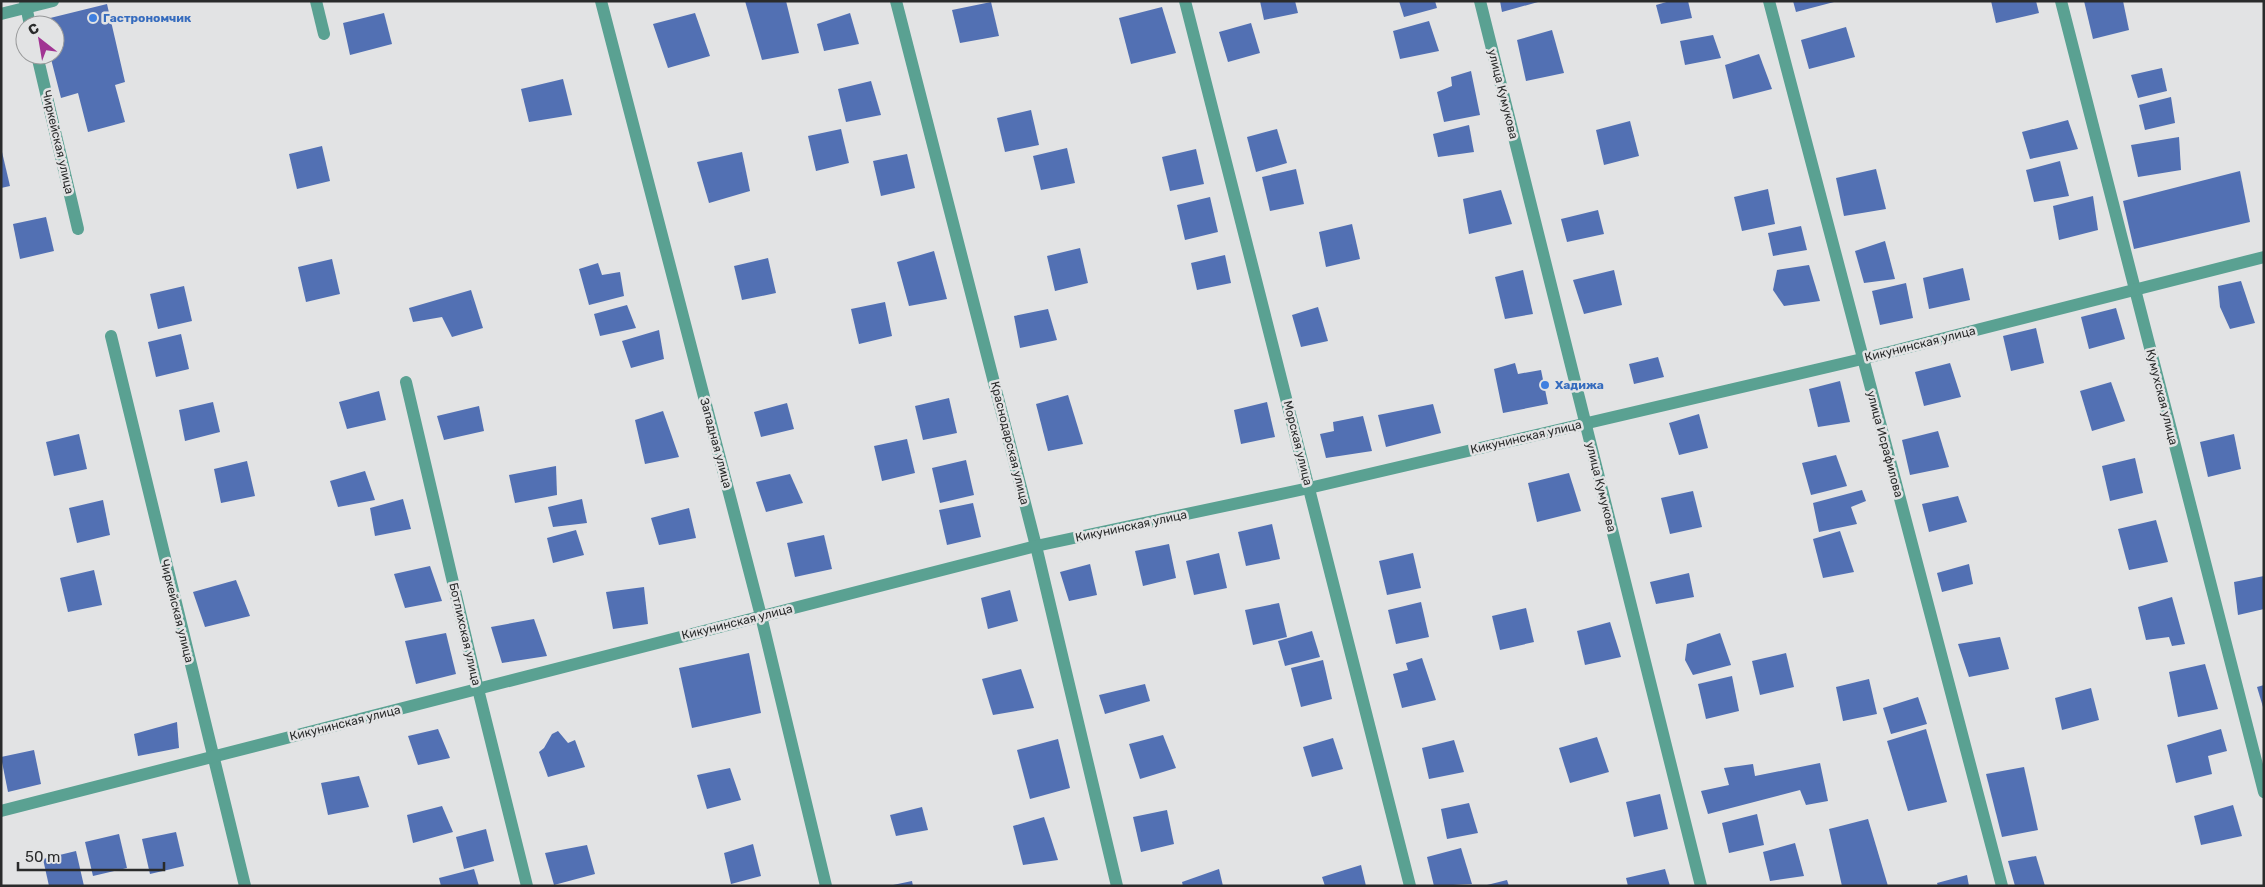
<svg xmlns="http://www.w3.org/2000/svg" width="2265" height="887" viewBox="0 0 2265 887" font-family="Rubik,sans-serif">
<rect width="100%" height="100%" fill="#e2e3e4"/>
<g fill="#5270b3">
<path d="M745,1H786L799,53L762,60Z"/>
<path d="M1260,1H1295L1298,13L1264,20Z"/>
<path d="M1399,1H1435L1437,8L1404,17Z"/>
<path d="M1500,1H1538V2L1502,12Z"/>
<path d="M1670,1H1688L1692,18L1661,24L1656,5Z"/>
<path d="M1793,1H1834V2L1796,12Z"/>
<path d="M1991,1H2036L2039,13L1996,23Z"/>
<path d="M2084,1H2123L2129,30L2093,39Z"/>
<path d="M991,2L999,36L960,43L952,10Z"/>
<path d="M107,4L125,82L115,85L125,122L88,132L78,93L61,98L50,55H55V25H43L42,20Z"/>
<path d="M1162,7L1176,53L1131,64L1119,18Z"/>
<path d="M384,13L392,44L350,55L343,23Z"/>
<path d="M695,13L710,56L668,68L653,24Z"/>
<path d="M850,13L859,44L824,51L817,24Z"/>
<path d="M1429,21L1439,51L1400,59L1393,31Z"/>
<path d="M1251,23L1260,53L1228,62L1219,32Z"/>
<path d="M1846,27L1855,57L1809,69L1801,40Z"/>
<path d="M1552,30L1564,73L1526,81L1517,40Z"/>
<path d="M1713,35L1721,58L1685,65L1680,41Z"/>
<path d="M1759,54L1772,89L1733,99L1725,65Z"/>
<path d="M2162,68L2167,91L2138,98L2131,75Z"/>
<path d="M1471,71L1480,115L1444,122L1437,92L1452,86L1451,77Z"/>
<path d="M563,79L572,115L529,122L521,89Z"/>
<path d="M871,81L881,115L846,122L838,89Z"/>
<path d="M2171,97L2175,123L2145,130L2139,105Z"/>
<path d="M1031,110L1039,145L1005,152L997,118Z"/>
<path d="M2068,120L2078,149L2030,159L2022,132Z"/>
<path d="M1630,121L1639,156L1604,165L1596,130Z"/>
<path d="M1469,125L1474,152L1438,157L1433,134Z"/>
<path d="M841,129L849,163L816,171L808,136Z"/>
<path d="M1277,129L1287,163L1256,172L1247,137Z"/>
<path d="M2179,137L2181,170L2138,177L2131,145Z"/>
<path d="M322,146L330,181L297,189L289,154Z"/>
<path d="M1067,148L1075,183L1041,190L1033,156Z"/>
<path d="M1196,149L1204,184L1170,191L1162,157Z"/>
<path d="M2,152L10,186L1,188V153Z"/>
<path d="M742,152L750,191L709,203L697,162Z"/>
<path d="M907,154L915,188L881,196L873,161Z"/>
<path d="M2060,161L2069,196L2034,202L2026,170Z"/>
<path d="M1296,169L1304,204L1270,211L1262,177Z"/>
<path d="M1876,169L1886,209L1844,216L1836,178Z"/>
<path d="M2240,171L2250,222L2134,249L2123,201Z"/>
<path d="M1768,189L1775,224L1742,231L1734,197Z"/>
<path d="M1501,190L1512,224L1469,234L1463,199Z"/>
<path d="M2093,196L2098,230L2059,240L2053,206Z"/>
<path d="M1210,197L1218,232L1185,240L1177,205Z"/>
<path d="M1598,210L1604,234L1567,242L1561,219Z"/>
<path d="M46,217L54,251L20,259L13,224Z"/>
<path d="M1352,224L1360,259L1326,267L1319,232Z"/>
<path d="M1801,226L1807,250L1773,256L1768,233Z"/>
<path d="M1885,241L1895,279L1864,283L1855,251Z"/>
<path d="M1080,248L1088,283L1055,291L1047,256Z"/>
<path d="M934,251L947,299L909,306L897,262Z"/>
<path d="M1225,255L1231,283L1197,290L1191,263Z"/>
<path d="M768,258L776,293L742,300L734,266Z"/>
<path d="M332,259L340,294L306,302L298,267Z"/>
<path d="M598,263L602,275L620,272L624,296L589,305L579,269Z"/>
<path d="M1809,265L1820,301L1784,306L1773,290L1777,270Z"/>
<path d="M1963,268L1970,300L1929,309L1923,278Z"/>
<path d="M1523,270L1533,314L1505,319L1495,277Z"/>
<path d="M1614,270L1622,305L1584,314L1573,280Z"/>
<path d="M2241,281L2255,323L2230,329L2220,307L2218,286Z"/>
<path d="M1906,283L1913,318L1880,325L1872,291Z"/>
<path d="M184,286L192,321L158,329L150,294Z"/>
<path d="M471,290L483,328L452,337L442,317L413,322L409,308Z"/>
<path d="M885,302L892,336L859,344L851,309Z"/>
<path d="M627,305L636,328L600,336L594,314Z"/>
<path d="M1318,307L1328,341L1301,347L1292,315Z"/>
<path d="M2116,308L2125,339L2089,349L2081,317Z"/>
<path d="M1048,309L1057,340L1020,348L1014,316Z"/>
<path d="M2036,328L2044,363L2011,371L2003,336Z"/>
<path d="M659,330L664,359L631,368L622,341Z"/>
<path d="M181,334L189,369L156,377L148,342Z"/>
<path d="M1658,357L1664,377L1634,384L1629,364Z"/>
<path d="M1515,363L1518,374L1541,370L1548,404L1503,413L1494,369Z"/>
<path d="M1950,363L1961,397L1924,406L1915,372Z"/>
<path d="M1840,381L1850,422L1818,427L1809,389Z"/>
<path d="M2111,382L2125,421L2092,431L2080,391Z"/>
<path d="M379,391L386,420L347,429L339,402Z"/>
<path d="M1068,395L1083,444L1048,451L1036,404Z"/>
<path d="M949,398L957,433L923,440L915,406Z"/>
<path d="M213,402L220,432L185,441L179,410Z"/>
<path d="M1267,402L1275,437L1241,444L1234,410Z"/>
<path d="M787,403L794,429L761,437L754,412Z"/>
<path d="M1433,404L1441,433L1386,447L1378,415Z"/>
<path d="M479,406L484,431L444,440L437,416Z"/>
<path d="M663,411L679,457L645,464L635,420Z"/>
<path d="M1699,414L1708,448L1679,455L1669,423Z"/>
<path d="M1363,416L1372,451L1326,458L1320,434L1334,431L1333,422Z"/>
<path d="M1938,431L1949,467L1910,475L1902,440Z"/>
<path d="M79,434L87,469L54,476L46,442Z"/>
<path d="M2234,434L2241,469L2208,477L2200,442Z"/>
<path d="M907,439L915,473L882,481L874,446Z"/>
<path d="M1836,455L1847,486L1811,495L1802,463Z"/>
<path d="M2135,458L2143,493L2110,501L2102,466Z"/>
<path d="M966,460L974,495L940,503L932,468Z"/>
<path d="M247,461L255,496L221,503L214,469Z"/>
<path d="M556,466L557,495L515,503L509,475Z"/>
<path d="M365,471L375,500L338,507L330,481Z"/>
<path d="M1569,473L1581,511L1537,522L1528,483Z"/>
<path d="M790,474L803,503L766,512L756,482Z"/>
<path d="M1862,490L1866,501L1851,507L1857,524L1819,532L1813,503Z"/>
<path d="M1693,491L1702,527L1670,534L1661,498Z"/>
<path d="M1958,496L1967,522L1929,532L1922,504Z"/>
<path d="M403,499L411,529L375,536L370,508Z"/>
<path d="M582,499L587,523L553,527L548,507Z"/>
<path d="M103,500L110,535L77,543L69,508Z"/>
<path d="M973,503L981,537L947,545L939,510Z"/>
<path d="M689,508L696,538L659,545L651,518Z"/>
<path d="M2156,520L2168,562L2129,570L2118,529Z"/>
<path d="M1272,524L1280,559L1246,566L1238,532Z"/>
<path d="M576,530L584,555L553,563L547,538Z"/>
<path d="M1840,531L1854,572L1823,578L1813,539Z"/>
<path d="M824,535L832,569L795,577L787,543Z"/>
<path d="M1169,544L1176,578L1143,586L1135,551Z"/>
<path d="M1219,553L1227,588L1194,595L1186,561Z"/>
<path d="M1413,553L1421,588L1387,595L1379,561Z"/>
<path d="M1090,564L1097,595L1069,601L1060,572Z"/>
<path d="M1969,564L1973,584L1942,592L1937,573Z"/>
<path d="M430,566L442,601L405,608L394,574Z"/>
<path d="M94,570L102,605L68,612L60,578Z"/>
<path d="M1689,573L1694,597L1656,604L1650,582Z"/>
<path d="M2264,576V609L2238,615L2234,582Z"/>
<path d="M236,580L250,616L205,627L193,592Z"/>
<path d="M644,587L648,624L613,629L606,592Z"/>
<path d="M1010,590L1018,621L988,629L981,598Z"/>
<path d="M2172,597L2185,644L2172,646L2169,637L2146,640L2138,607Z"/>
<path d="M1421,602L1429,637L1396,644L1388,610Z"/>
<path d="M1279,603L1287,637L1253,645L1245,610Z"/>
<path d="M1526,608L1534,642L1500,650L1492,616Z"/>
<path d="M534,619L547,656L502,663L491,627Z"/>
<path d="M1610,622L1621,657L1585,665L1577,631Z"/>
<path d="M1312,631L1320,657L1285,666L1278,641Z"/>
<path d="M446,633L456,674L416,684L405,641Z"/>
<path d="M1720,633L1731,665L1693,675L1685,660L1687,644Z"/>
<path d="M2000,637L2009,669L1969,677L1958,644Z"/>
<path d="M749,653L761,713L692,728L679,668Z"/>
<path d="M1786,653L1794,687L1760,695L1752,661Z"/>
<path d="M1422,658L1436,700L1402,708L1393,674L1408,670L1406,663Z"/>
<path d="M1323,660L1332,699L1301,707L1291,668Z"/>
<path d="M2205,664L2218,709L2178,717L2169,672Z"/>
<path d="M1021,669L1034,708L993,715L982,679Z"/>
<path d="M1732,676L1739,711L1706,719L1698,684Z"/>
<path d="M1869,679L1877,714L1843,721L1836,687Z"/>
<path d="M1145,684L1150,701L1105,714L1099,695Z"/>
<path d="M2264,685V707H2263L2257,687Z"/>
<path d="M2091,688L2099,720L2062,730L2055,698Z"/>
<path d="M1918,697L1927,724L1891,734L1883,708Z"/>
<path d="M177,722L179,748L138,756L134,734Z"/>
<path d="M438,729L450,758L418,765L408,736Z"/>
<path d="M1926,729L1947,802L1908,811L1887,741Z"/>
<path d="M2221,729L2227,751L2208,756L2212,774L2176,783L2167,745Z"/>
<path d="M558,731L568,743L575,740L585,767L548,777L539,752L544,748L552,734Z"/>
<path d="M1163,735L1176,768L1140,779L1129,744Z"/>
<path d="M1597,737L1609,772L1570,783L1559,748Z"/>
<path d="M1333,738L1343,769L1312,777L1303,747Z"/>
<path d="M1058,739L1070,788L1030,799L1017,750Z"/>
<path d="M1454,740L1464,772L1429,779L1422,748Z"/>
<path d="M34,750L41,784L8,792L1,757Z"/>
<path d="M1820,763L1828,801L1806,805L1800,790L1708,814L1701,791L1729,785L1724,768L1753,764L1755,776Z"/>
<path d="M2024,767L2038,830L2002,837L1986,774Z"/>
<path d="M730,768L741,800L707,809L697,775Z"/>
<path d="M359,776L369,807L328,815L321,783Z"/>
<path d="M1660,794L1668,829L1634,837L1626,802Z"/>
<path d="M1469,803L1478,833L1447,839L1441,809Z"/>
<path d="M2233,805L2242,836L2201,845L2194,816Z"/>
<path d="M442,806L453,832L413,843L407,815Z"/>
<path d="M922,807L928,830L896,836L890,815Z"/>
<path d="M1167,810L1174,844L1141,852L1133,817Z"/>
<path d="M1757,814L1764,845L1729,853L1722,823Z"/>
<path d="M1044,817L1058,860L1023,865L1013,826Z"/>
<path d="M1868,819L1888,886H1842L1829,829Z"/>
<path d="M486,829L494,861L464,869L456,837Z"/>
<path d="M176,832L184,866L150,874L142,839Z"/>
<path d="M119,834L127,868L93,876L85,842Z"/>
<path d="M1795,843L1804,876L1770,881L1763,852Z"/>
<path d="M753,844L761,876L731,884L724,853Z"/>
<path d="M587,845L595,874L554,885L545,853Z"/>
<path d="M1461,848L1472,884L1434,886L1427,857Z"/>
<path d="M76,851L84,886H49L43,859Z"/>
<path d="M2036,856L2045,886H2015L2008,861Z"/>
<path d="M1361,865L1366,886H1325L1322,877Z"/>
<path d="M474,869L479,886H441L439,878Z"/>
<path d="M1219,869L1223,886H1183L1182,882Z"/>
<path d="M1665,869L1670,886H1628L1626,878Z"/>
<path d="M1967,875L1969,886H1938L1937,883Z"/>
<path d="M1507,880L1509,886H1487V885Z"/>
<path d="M912,881L913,886H893V885Z"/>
</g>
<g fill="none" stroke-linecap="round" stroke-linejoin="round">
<g stroke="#5aa192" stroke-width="12">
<path d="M25,1L30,25"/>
<path d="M316,1L324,34"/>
<path d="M601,1L761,616L826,886"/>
<path d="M896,1L1036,546L1117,886"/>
<path d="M1185,1L1410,886"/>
<path d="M1480,1L1701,886"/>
<path d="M1769,1L2002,886"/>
<path d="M2061,1L2264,792"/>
<path d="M1,14L53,1"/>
<path d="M37,55L78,229"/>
<path d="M111,336L245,886"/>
<path d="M406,382L478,689L527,886"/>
<path d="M1,811L1036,546L1309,488L1862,359L2264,257"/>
</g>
</g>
<g fill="#3f7fe0" stroke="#e2e3e4" stroke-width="2">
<circle cx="93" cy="18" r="5"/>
<circle cx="1545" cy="385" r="5"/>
</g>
<g text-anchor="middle" stroke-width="5" stroke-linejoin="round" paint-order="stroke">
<g font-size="12" font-weight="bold" fill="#366cbe" stroke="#e2e3e4" text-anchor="start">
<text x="103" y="22">Гастрономчик</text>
<text x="1555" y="389">Хадижа</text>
</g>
<g font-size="12" fill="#2a2b2b" stroke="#e2e3e4">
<text transform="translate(1503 94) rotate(76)" y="4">улица Кумукова</text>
<text transform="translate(58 142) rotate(77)" y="4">Чиркейская улица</text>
<text transform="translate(1920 344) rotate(-14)" y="4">Кикунинская улица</text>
<text transform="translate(2162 397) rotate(76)" y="4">Кумухская улица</text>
<text transform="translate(1526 437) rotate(-13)" y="4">Кикунинская улица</text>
<text transform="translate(716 443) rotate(75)" y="4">Западная улица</text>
<text transform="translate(1010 443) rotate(76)" y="4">Краснодарская улица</text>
<text transform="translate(1298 443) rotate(76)" y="4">Морская улица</text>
<text transform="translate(1885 444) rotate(75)" y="4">улица Исрафилова</text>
<text transform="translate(1601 487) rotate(76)" y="4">улица Кумукова</text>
<text transform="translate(1131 526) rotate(-12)" y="4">Кикунинская улица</text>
<text transform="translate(177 611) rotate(76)" y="4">Чиркейская улица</text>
<text transform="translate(737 622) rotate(-14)" y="4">Кикунинская улица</text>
<text transform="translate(465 634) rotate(77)" y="4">Ботлихская улица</text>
<text transform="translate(345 723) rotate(-14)" y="4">Кикунинская улица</text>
</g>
</g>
<rect width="2265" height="887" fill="none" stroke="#2a2b2b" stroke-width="5"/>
<g transform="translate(40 40) rotate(329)"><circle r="24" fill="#e2e3e4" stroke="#98999a"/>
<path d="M0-4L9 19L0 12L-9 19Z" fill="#a13493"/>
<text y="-8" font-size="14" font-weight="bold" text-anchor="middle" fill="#2a2b2b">С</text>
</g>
<path d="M18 862v8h146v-8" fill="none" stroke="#2a2b2b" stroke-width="2.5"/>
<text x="25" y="862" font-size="15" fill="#2a2b2b" stroke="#e2e3e4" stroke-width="4" paint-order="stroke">50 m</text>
</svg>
